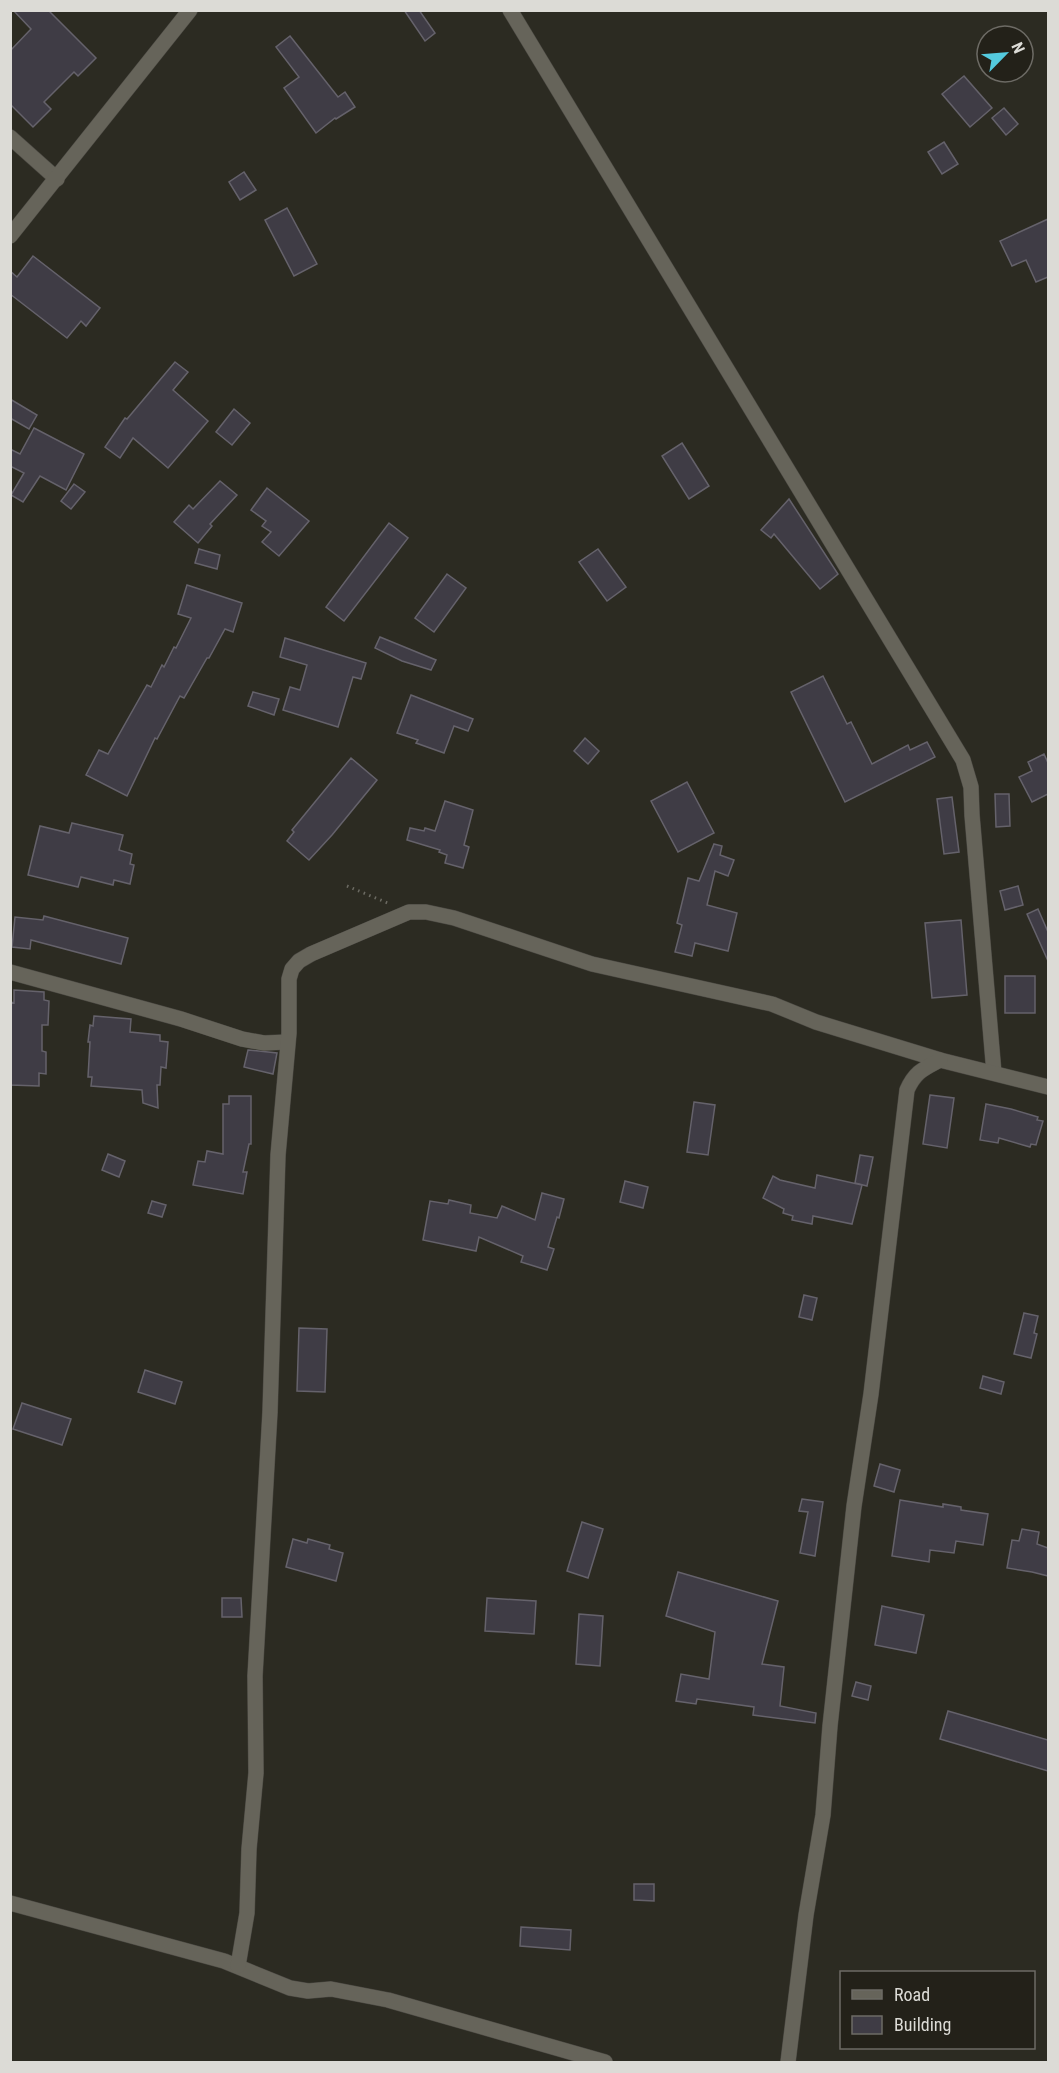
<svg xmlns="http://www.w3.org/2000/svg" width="1059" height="2073" viewBox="0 0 1059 2073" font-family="'Roboto Condensed',sans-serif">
<rect width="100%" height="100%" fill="#2c2b22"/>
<g fill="#3f3c45" stroke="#65626b" stroke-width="1.5">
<path d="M13,10H48L96,58L78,76L74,72L44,102L51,109L33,127L10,104V51L31,29Z"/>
<path d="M404,10H419L435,33L425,41Z"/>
<path d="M290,36L338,97L345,92L355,107L336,119L335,118L316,133L284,88L299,77L276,47Z"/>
<path d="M964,76L992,108L970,127L942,94Z"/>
<path d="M1004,108L1018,124L1006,135L992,118Z"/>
<path d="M944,142L958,164L942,174L928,152Z"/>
<path d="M244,172L256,190L240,200L229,182Z"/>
<path d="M287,208L317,264L294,276L265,220Z"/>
<path d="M1048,219V277L1036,282L1026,260L1012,266L1000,241Z"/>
<path d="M33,256L100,308L86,326L81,321L67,338L10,294V271L17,277Z"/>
<path d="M175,362L188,372L173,390L208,421L168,468L133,438L120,458L105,447L125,418L127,419Z"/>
<path d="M10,399L37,415L29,429L10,418Z"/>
<path d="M234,409L250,423L232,445L216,432Z"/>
<path d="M34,428L84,454L66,490L40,476L23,502L11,495L24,473L10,466V449L20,454Z"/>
<path d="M682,443L709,486L689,499L662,456Z"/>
<path d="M220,481L237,495L210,524L212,526L198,543L174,522L189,505L193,509Z"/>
<path d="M74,484L85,492L71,509L61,501Z"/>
<path d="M267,488L309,521L279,556L262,542L271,532L262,526L266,521L251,510Z"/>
<path d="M789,499L838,574L820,589L774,534L771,538L761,530Z"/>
<path d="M389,523L408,538L344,621L326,607Z"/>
<path d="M199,549L220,555L217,569L195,563Z"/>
<path d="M598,549L626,587L607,601L579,562Z"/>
<path d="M447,574L466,588L434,632L415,618Z"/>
<path d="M187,585L242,603L233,632L225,629L209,658H207L184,698L180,696L157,739L155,738L127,796L86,775L99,750L108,754L147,685L151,687L162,665L164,667L174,647L176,648L191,618L178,614Z"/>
<path d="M380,637L436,660L431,670L402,661L375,648Z"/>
<path d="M285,638L366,663L361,679L353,677L338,727L283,710L290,687L300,690L307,665L280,657Z"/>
<path d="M823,676L847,724L851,722L872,764L908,745L910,750L927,742L935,757L845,802L791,692Z"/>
<path d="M253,692L279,699L274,715L248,706Z"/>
<path d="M411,695L473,719L468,731L454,726L444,753L416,743L418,740L397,733Z"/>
<path d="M585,738L599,751L588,764L574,751Z"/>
<path d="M1044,754L1048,763V794L1032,802L1019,777L1032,771L1028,762Z"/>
<path d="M351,758L377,780L332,835L309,860L287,841L294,832L292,830Z"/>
<path d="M687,782L714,833L678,852L651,801Z"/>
<path d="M995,794H1009L1010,826L996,827Z"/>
<path d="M952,797L959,852L944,854L937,799Z"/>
<path d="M445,801L473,810L464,845L469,847L463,868L445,863L447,855L439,852L440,850L407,840L410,828L424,831L425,828L435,831Z"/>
<path d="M72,823L123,835L119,850L132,854L130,864L134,865L130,884L114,880L113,885L81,877L78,887L28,875L40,826L69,833Z"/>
<path d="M714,844L722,846L720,855L734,860L728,876L715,871L707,905L737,913L728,951L695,943L692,956L675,952L682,925L677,923L688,878L699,881Z"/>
<path d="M1018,886L1023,905L1005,910L1000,891Z"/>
<path d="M1038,909L1048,932V961L1027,914Z"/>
<path d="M44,916L128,938L121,964L31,940L30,949L12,947L15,917L43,920Z"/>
<path d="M961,920L967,995L932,998L925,923Z"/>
<rect x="1005" y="976" width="30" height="37"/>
<path d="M14,990L44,992V1000L49,1001L48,1025H42V1051L46,1052V1074L39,1073V1086L10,1085V1012L11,1002L14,1003Z"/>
<path d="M94,1016L131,1019L130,1032L160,1035V1041L168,1042L166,1068L161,1067L160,1085H157L158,1108L143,1103L142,1090L91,1086L92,1077H88L90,1042H88L90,1025L93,1026Z"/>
<path d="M248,1050L277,1053L273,1074L244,1067Z"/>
<path d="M930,1095L954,1098L947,1148L923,1144Z"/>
<path d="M229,1096H251V1144H249L243,1172H247L243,1194L193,1185L198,1161L205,1162L207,1151L223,1154V1104H229Z"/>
<path d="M694,1102L715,1105L708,1155L687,1152Z"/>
<path d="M986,1104L1011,1109L1038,1117L1037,1120L1043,1121L1036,1145L1031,1144L1030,1147L999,1138L998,1143L980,1140Z"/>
<path d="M108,1154L125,1161L119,1177L102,1170Z"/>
<path d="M860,1155L873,1157L867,1186L855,1183Z"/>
<path d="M817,1175L862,1185L852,1224L813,1216L812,1224L792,1220L793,1216L783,1213L784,1209L763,1198L773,1176L780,1180L815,1188Z"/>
<path d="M625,1181L648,1187L643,1208L620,1202Z"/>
<path d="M542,1193L564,1199L559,1218L557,1217L548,1247L554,1249L547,1270L521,1262L523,1256L479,1237L476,1251L423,1240L430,1201L448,1204L449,1200L471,1205L470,1213L497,1218L502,1206L535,1220Z"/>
<path d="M152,1201L166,1205L162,1217L148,1213Z"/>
<path d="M804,1295L817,1298L812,1320L799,1317Z"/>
<path d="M1024,1313L1038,1316L1034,1333L1037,1334L1031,1358L1014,1354Z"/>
<path d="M299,1328L327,1329L325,1392L297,1391Z"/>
<path d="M145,1370L182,1382L175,1404L138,1392Z"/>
<path d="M983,1376L1004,1382L1001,1394L980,1388Z"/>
<path d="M22,1403L71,1419L62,1445L13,1429Z"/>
<path d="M880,1464L900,1470L894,1492L874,1486Z"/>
<path d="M802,1499L823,1502L815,1556L800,1553L808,1512L799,1511Z"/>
<path d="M900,1500L943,1507V1504L961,1507V1510L988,1514L983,1545L956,1541L954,1553L930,1550L929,1562L892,1556Z"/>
<path d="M582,1522L603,1529L588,1578L567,1571Z"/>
<path d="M1022,1529L1039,1532L1037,1544L1048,1548V1576L1032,1572L1007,1568L1012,1540L1019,1541Z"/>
<path d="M293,1539L307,1543L308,1539L330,1545L329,1549L343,1553L336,1581L286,1567Z"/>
<path d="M678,1572L778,1601L762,1664L784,1667L780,1706L816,1713L815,1723L753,1715L754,1707L697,1699L696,1704L676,1701L681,1674L709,1679L715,1632L666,1616Z"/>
<path d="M222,1598H241L242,1617H222Z"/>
<path d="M487,1598L536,1601L534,1634L485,1631Z"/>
<path d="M882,1606L924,1615L916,1653L875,1645Z"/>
<path d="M579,1614L603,1616L600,1666L576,1664Z"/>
<path d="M856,1682L871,1686L868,1700L852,1696Z"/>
<path d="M948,1711L1048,1740V1771L940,1739Z"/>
<path d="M634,1884H654V1901L634,1900Z"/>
<path d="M521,1927L571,1930L570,1950L520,1946Z"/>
</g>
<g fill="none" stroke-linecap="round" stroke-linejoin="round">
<defs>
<g id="minor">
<path d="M510,10L963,760L971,787L972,815L994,1073"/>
<path d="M10,137L57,179"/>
<path d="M10,236L190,10"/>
<path d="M10,972L181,1019L242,1039L264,1043L287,1042"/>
<path d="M10,1903L224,1961L290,1988L308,1991L331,1989L388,2000L605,2062"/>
<path d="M238,1966L247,1913L249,1849L256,1773L255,1676L270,1412L278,1155L289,1033V979L292,969L299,961L311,954L409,912H426L454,918L592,964L772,1004L816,1022L940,1060L1048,1087"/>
<path d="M788,2062L806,1915L823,1815L830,1726L854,1506L871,1394L907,1090C915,1072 923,1069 940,1060"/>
</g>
</defs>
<use href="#minor" stroke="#494741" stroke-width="16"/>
<path stroke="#6c6b63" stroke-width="3" stroke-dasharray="1.5 4.5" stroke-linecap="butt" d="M347,886L390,904"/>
<use href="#minor" stroke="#66645a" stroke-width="15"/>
</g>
<rect width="1059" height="2073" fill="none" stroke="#dcdbd6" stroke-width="24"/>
<rect x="840" y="1971" width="195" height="78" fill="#232119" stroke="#6d6b65" stroke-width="1.5"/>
<rect x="852" y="1990" width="30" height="9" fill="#66645a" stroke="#6d6b65" stroke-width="1.5"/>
<text x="894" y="2001" font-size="18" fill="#dcdbd6">Road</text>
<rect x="852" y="2016" width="30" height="18" fill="#3f3c45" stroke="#6d6b65" stroke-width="1.5"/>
<text x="894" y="2031" font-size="18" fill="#dcdbd6">Building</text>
<g transform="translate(1005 54) rotate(65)"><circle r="28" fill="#232119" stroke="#6d6b65" stroke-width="1.5"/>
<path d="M0-4.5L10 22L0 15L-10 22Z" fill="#54cade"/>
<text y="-9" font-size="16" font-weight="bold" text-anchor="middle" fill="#dcdbd6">N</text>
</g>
</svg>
